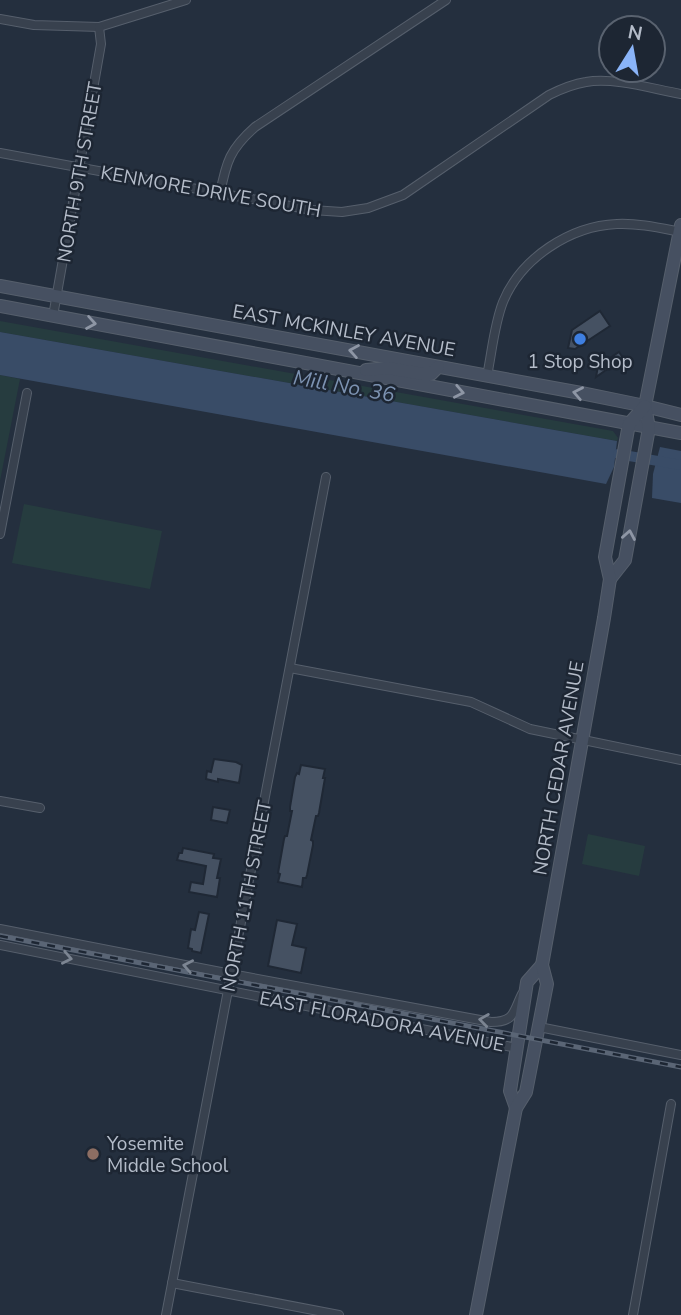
<svg xmlns="http://www.w3.org/2000/svg" width="681" height="1315" viewBox="0 0 681 1315" font-family="'Nunito Sans',sans-serif">
<rect width="100%" height="100%" fill="#242f3e"/>
<g fill="#263c3f">
<path d="M0,321L613,431L618,438L617,441L0,332Z"/>
<path d="M0,375L20,379L0,481Z"/>
<path d="M24,504L162,531L150,589L12,563Z"/>
<path d="M588,834L645,846L639,876L582,864Z"/>
</g>
<g fill="#394c67">
<path d="M0,332L617,441L614,467L606,484L0,375Z"/>
<path d="M660,447L681,451V503L652,498L653,474Z"/>
</g>
<g fill="none" stroke-linecap="round" stroke-linejoin="round">
<path stroke="#394c67" stroke-width="10" d="M618,454L681,465"/>
</g>
<g fill="#455162" stroke="#1f2835" stroke-width="2">
<path d="M600,311L610,326L575,349L568,348L572,330Z"/>
<path d="M619,352L623,358L596,377L598,366Z"/>
<path d="M214,759L236,762L242,765L239,783L218,779V782L206,779L207,771L211,772Z"/>
<path d="M301,765L325,769L323,778H325L319,813L318,816H316L311,840L313,841V845L307,875L306,878H303L302,887L278,882L280,874L278,873L284,839L285,836H287L292,811H290V807L295,777L297,773L299,774Z"/>
<path d="M213,807L230,810L227,823L211,820Z"/>
<path d="M183,848L214,854L213,858L221,859L217,878H220L217,897L189,892L191,882L203,884L206,866L177,860L179,853H182Z"/>
<path d="M199,912L209,914L201,953L192,951V949L188,948L191,929L195,930Z"/>
<path d="M277,920L297,924L292,945L306,948L301,973L268,966Z"/>
</g>
<g fill="none" stroke-linecap="round" stroke-linejoin="round">
<defs>
<g id="street">
<path d="M0,19L34,25L99,27L186,0"/>
<path d="M0,153L312,210L342,212L368,208L403,195L549,95C561,89 573,84 586,82C614,77 653,89 681,94"/>
<path d="M220,194C226,162 230,149 255,127L446,0"/>
<path d="M53,316L101,44L99,27"/>
<path d="M487,376C492,352 494,325 503,302C521,258 570,226 617,224C638,223 660,228 681,232"/>
<path d="M0,534L27,393"/>
<path d="M290,668L471,702L530,729L681,760"/>
<path d="M0,801L40,808"/>
<path d="M0,929L231,974L491,1022C515,1022 513,1012 522,994"/>
<path d="M0,945L517,1048"/>
<path d="M539,1027L681,1055"/>
<path d="M172,1283L339,1315"/>
<path d="M166,1315L326,477"/>
<path d="M633,1315L671,1104"/>
</g>
<g id="secondary">
<path d="M0,286L581,393L645,406L681,415"/>
<path d="M0,306L681,433"/>
<path d="M366,370L388,368L423,374H431L438,367"/>
<path d="M610,579L625,560L649,428L645,406L681,225"/>
<path d="M516,1108L510,1091L527,982L542,965"/>
<path d="M476,1315L516,1108L526,1092L547,984L542,965L604,618L610,579L605,557L627,435L629,424L645,406"/>
</g>
</defs>
<use href="#street" stroke="#565f6c" stroke-width="10"/>
<use href="#secondary" stroke="#565f6c" stroke-width="14"/>
<use href="#street" stroke="#38414e" stroke-width="8"/>
<use href="#secondary" stroke="#465061" stroke-width="12"/>
<defs>
<path id="rail" d="M0,936L681,1067"/>
</defs>
<use href="#rail" stroke="#5a6575" stroke-width="5"/>
<use href="#rail" stroke="#1d2633" stroke-width="2.5" stroke-dasharray="8" stroke-linecap="butt"/>
</g>
<defs><path id="oneway-chevron" d="M-2-3.5L2.5 0L-2 3.5" fill="none" stroke-width="1.6" stroke-linecap="round" stroke-linejoin="round" transform="scale(1.75)"/></defs>
<g stroke="#8e96a5">
<use href="#oneway-chevron" transform="translate(91 323) rotate(10)"/>
<use href="#oneway-chevron" transform="translate(354 351) rotate(-170)"/>
<use href="#oneway-chevron" transform="translate(459 392) rotate(11)"/>
<use href="#oneway-chevron" transform="translate(578 393) rotate(-169)"/>
<use href="#oneway-chevron" transform="translate(629 535) rotate(-80)"/>
</g>
<g stroke="#7c8592">
<use href="#oneway-chevron" transform="translate(67 958) rotate(11)"/>
<use href="#oneway-chevron" transform="translate(188 966) rotate(-169)"/>
<use href="#oneway-chevron" transform="translate(484 1020) rotate(-172)"/>
</g>
<circle fill="#3f7fe0" stroke="#1d2633" stroke-width="2.5" cx="580" cy="339" r="7"/>
<circle fill="#8d6e63" stroke="#1d2633" stroke-width="2.5" cx="93" cy="1154" r="7"/>
<g text-anchor="middle" stroke-width="5" stroke-linejoin="round" paint-order="stroke">
<g font-size="19" fill="#b4bcc9" stroke="#1d2633">
<text transform="translate(79 172) rotate(-80)" y="7">NORTH 9TH STREET</text>
<text transform="translate(211 191) rotate(10)" y="7">KENMORE DRIVE SOUTH</text>
<text transform="translate(344 330) rotate(10)" y="7">EAST MCKINLEY AVENUE</text>
<text transform="translate(558 768) rotate(-80)" y="7">NORTH CEDAR AVENUE</text>
<text transform="translate(246 896) rotate(-79)" y="7">NORTH 11TH STREET</text>
<text transform="translate(382 1021) rotate(11)" y="7">EAST FLORADORA AVENUE</text>
</g>
<g font-size="19" fill="#b4bcc9" stroke="#1d2633">
<text x="580" y="368">1 Stop Shop</text>
<text x="107" y="1150" text-anchor="start">Yosemite<tspan x="107" dy="22">Middle School</tspan></text>
</g>
<g font-size="21" font-style="italic" fill="#7c92b1" stroke="#1d2633">
<text transform="translate(344 386) rotate(10)" y="7">Mill No. 36</text>
</g>
</g>
<g transform="translate(632 49) rotate(11)"><circle r="33" fill="#1d2633" stroke="#59626f" stroke-width="2"/>
<path d="M0-5L12 26L0 18L-12 26Z" fill="#8ab4f8"/>
<text y="-10" font-size="19" font-weight="bold" text-anchor="middle" fill="#b4bcc9">N</text>
</g>
</svg>
